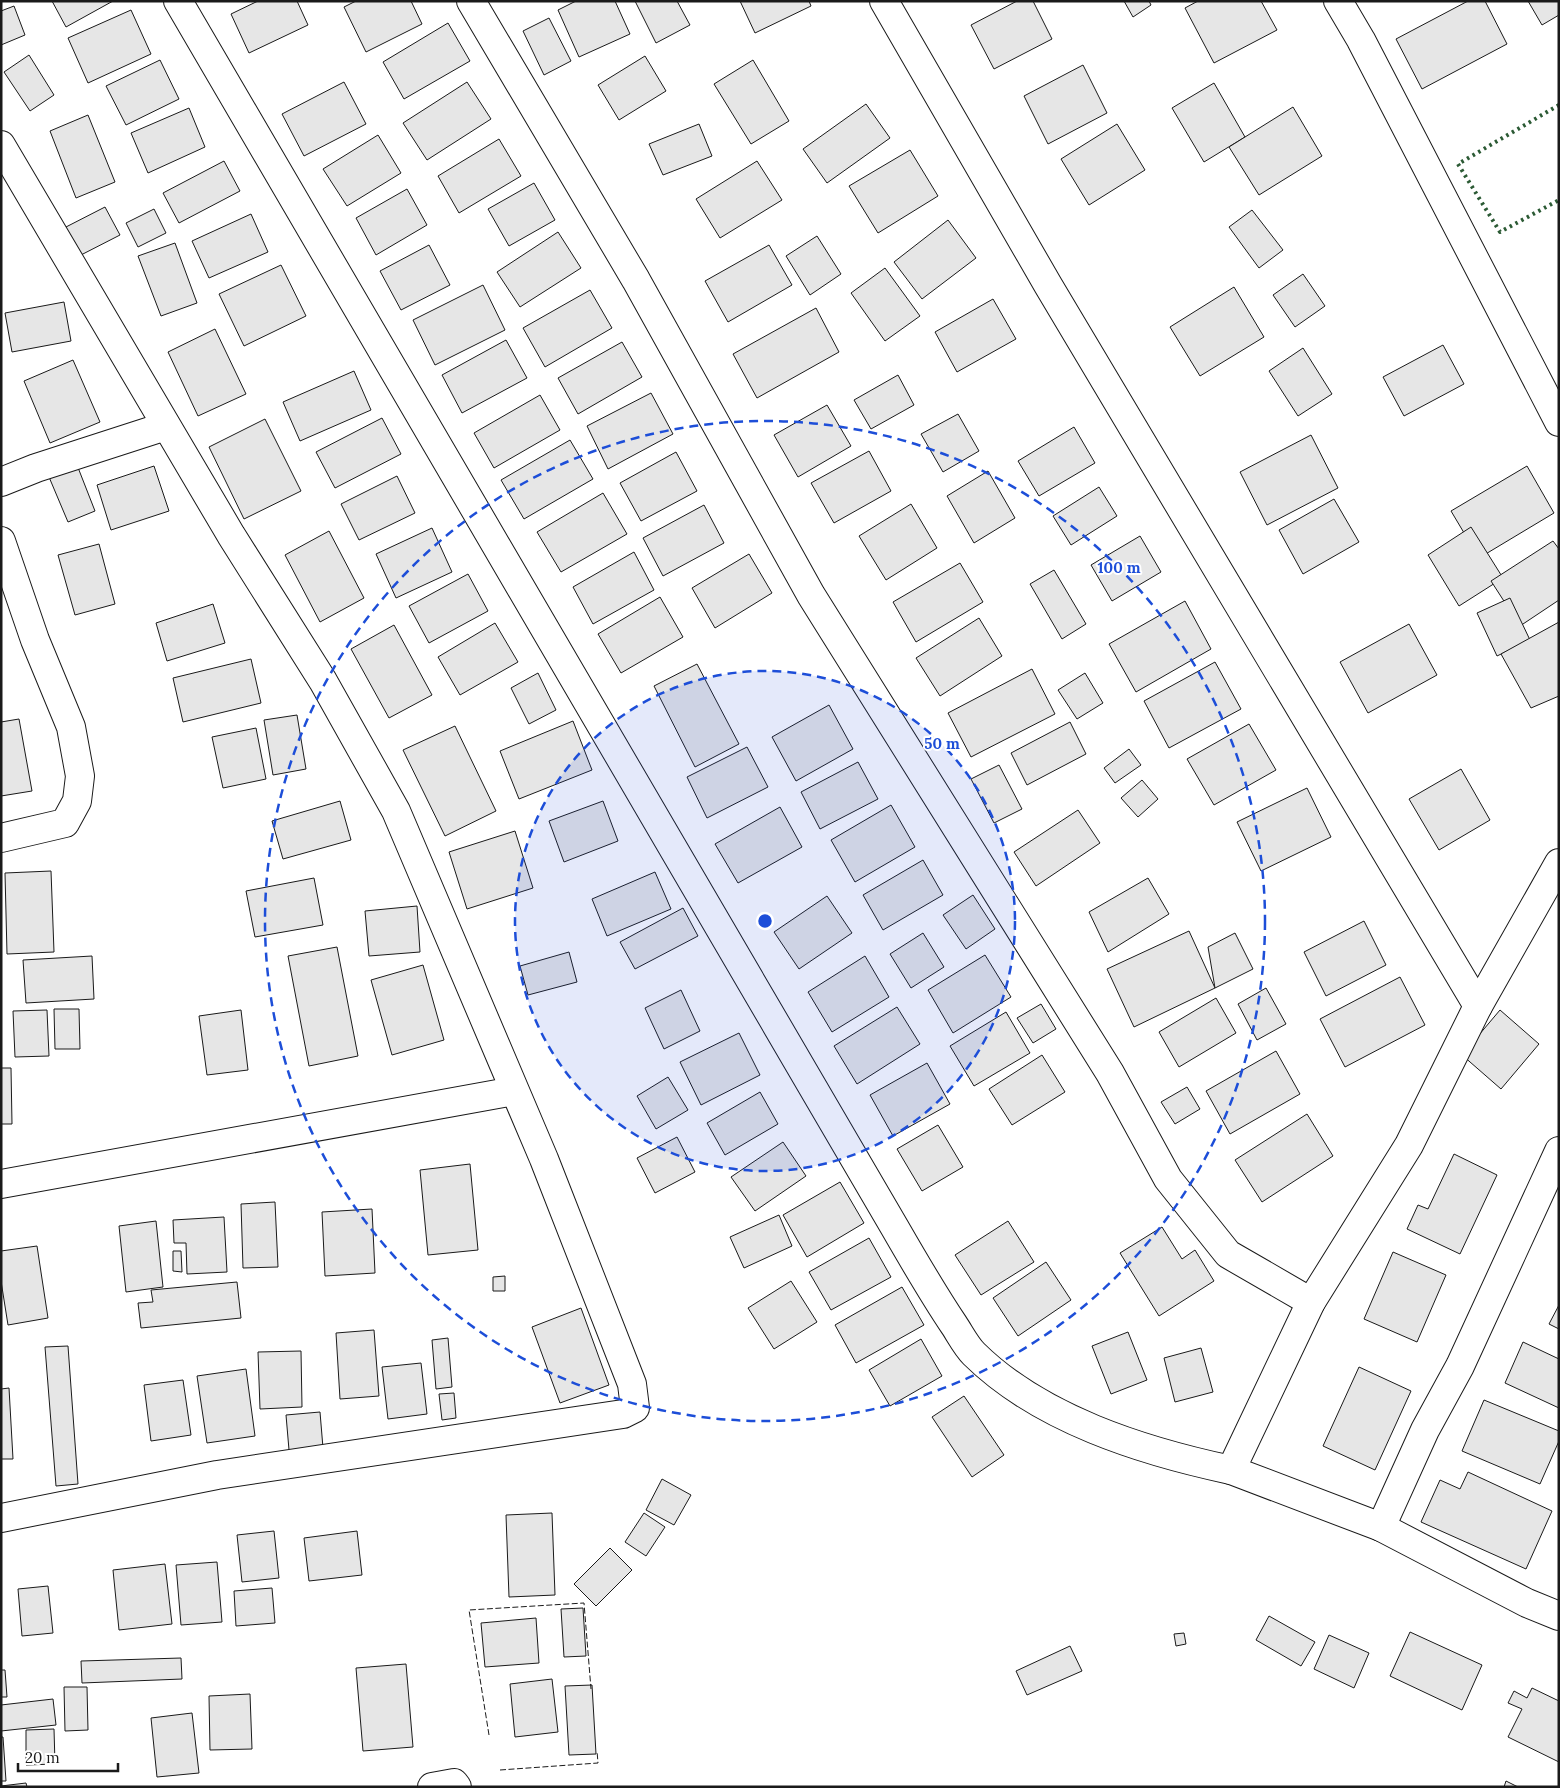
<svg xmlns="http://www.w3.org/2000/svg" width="1560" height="1788" viewBox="0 0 1560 1788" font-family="Lora,serif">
<rect width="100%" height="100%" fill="#fff"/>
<g fill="#e6e6e6" stroke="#1a1a1a">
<path d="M52,1H113L66,27Z"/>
<path d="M258,1H297L308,25L249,53L231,14Z"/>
<path d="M356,1H411L422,24L366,52L344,7Z"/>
<path d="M576,1H615L630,34L579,57L558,10Z"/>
<path d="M635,1H677L690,25L656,43Z"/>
<path d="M740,1H809L811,6L755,33Z"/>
<path d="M1017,1H1033L1052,39L994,69L971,25Z"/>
<path d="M1124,1H1149L1151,5L1133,17Z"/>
<path d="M1198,1H1261L1277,30L1214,63L1185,8Z"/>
<path d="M1468,1H1485L1507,44L1422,89L1396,39Z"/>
<path d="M1528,1H1559V15L1542,25Z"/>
<path d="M14,6L25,35L1,45V11Z"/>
<path d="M131,10L151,54L88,83L68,38Z"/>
<path d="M549,18L571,61L544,75L523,31Z"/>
<path d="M448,23L470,61L404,99L383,62Z"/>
<path d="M29,55L54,95L30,111L4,72Z"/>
<path d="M645,56L666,91L619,120L598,85Z"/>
<path d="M160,60L179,99L126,125L106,86Z"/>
<path d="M753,60L789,121L751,144L714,84Z"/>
<path d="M1083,65L1107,113L1048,144L1024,96Z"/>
<path d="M344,82L366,124L304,156L282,114Z"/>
<path d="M467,82L491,119L427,160L403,123Z"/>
<path d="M1214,83L1245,137L1204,162L1172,108Z"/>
<path d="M866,104L890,138L827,183L803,149Z"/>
<path d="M1293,107L1322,156L1259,195L1229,147Z"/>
<path d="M189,108L205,147L148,173L131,133Z"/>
<path d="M88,115L115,182L76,198L50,131Z"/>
<path d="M699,124L712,156L663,175L649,144Z"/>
<path d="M1117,124L1145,170L1089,205L1061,159Z"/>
<path d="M378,135L401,173L347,206L323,169Z"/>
<path d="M499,139L521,176L459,213L438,176Z"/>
<path d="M910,150L938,196L878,233L849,186Z"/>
<path d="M224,161L240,191L179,223L163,193Z"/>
<path d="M757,161L782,200L720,238L696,199Z"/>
<path d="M534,183L555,220L509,246L488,209Z"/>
<path d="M407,189L427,225L376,255L356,218Z"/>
<path d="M105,207L120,235L79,256L64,228Z"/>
<path d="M154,209L166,233L138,247L126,223Z"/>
<path d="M1252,210L1283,250L1259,268L1229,227Z"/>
<path d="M251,214L268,252L209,278L192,241Z"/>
<path d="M948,220L976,258L922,299L894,262Z"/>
<path d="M558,232L581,268L520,307L497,272Z"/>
<path d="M817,236L841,274L810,295L786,256Z"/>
<path d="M175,243L197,303L161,316L138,256Z"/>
<path d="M429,245L450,285L401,310L380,271Z"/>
<path d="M769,245L792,285L728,322L705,281Z"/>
<path d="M281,265L306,316L244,346L219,294Z"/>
<path d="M885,268L920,316L885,341L851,293Z"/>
<path d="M1303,274L1325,306L1295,327L1273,295Z"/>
<path d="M483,285L505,330L435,365L413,320Z"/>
<path d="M1234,287L1264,337L1200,376L1170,327Z"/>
<path d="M590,290L612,328L545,367L523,328Z"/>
<path d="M993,299L1016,339L957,372L935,332Z"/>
<path d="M64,302L71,341L12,352L5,313Z"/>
<path d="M816,308L839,352L757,398L733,354Z"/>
<path d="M215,329L246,394L198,416L168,352Z"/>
<path d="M506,340L527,378L462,413L442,375Z"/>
<path d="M622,342L642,377L578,414L558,378Z"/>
<path d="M1443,345L1464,384L1404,416L1383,377Z"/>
<path d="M1303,348L1332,394L1298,416L1269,371Z"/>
<path d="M73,360L100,422L50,443L24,381Z"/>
<path d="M354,371L371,410L300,441L283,402Z"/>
<path d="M898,375L914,405L871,429L854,400Z"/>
<path d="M651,393L673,434L608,469L587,426Z"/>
<path d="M540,395L560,430L494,468L474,433Z"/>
<path d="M827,405L851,446L798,477L774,435Z"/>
<path d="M958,414L979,451L943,472L921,434Z"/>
<path d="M382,418L401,454L335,488L316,452Z"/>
<path d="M265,419L301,491L244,519L209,447Z"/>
<path d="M1074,427L1095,463L1039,496L1018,461Z"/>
<path d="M1311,435L1338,488L1267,525L1240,472Z"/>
<path d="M570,440L593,479L524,519L501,480Z"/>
<path d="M869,451L891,491L834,523L811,483Z"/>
<path d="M676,452L697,491L641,521L620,483Z"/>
<path d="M77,465L95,511L68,522L49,477Z"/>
<path d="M154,466L169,511L111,530L97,485Z"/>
<path d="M1527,466L1554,513L1479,558L1451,511Z"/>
<path d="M988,471L1015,518L974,543L947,496Z"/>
<path d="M397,476L415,513L359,540L341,504Z"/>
<path d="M1099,487L1117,516L1071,545L1053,516Z"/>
<path d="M603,493L627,534L561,572L537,532Z"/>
<path d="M1334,499L1359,542L1303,574L1279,530Z"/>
<path d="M911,504L937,548L886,580L859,536Z"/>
<path d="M704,505L724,543L663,576L643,538Z"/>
<path d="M1471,527L1503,578L1459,606L1428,555Z"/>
<path d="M432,528L452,572L396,598L376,554Z"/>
<path d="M329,531L364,598L320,622L285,555Z"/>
<path d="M1140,536L1161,572L1112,601L1091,565Z"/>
<path d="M1553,541L1559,549V600L1520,626L1491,581Z"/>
<path d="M99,544L115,604L75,615L58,555Z"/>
<path d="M634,552L654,590L593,624L573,587Z"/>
<path d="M749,554L772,593L715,628L692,588Z"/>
<path d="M960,563L983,602L916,642L893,602Z"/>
<path d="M1054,570L1086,624L1062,639L1030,584Z"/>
<path d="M468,574L488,611L429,643L409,606Z"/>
<path d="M660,597L683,637L621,673L598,634Z"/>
<path d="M1510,598L1530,640L1497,656L1477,613Z"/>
<path d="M1185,601L1211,649L1136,692L1109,644Z"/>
<path d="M213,604L225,643L167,661L156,623Z"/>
<path d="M979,618L1002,656L940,696L916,658Z"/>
<path d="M1559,622V696L1531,708L1501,654Z"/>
<path d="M495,623L518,662L460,695L438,657Z"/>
<path d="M1409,624L1437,675L1368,713L1340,662Z"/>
<path d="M394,625L432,695L389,718L351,649Z"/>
<path d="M251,659L261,703L183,722L173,678Z"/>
<path d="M1215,662L1241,709L1169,748L1144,701Z"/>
<path d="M697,664L739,744L695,767L654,686Z"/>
<path d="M1032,669L1055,714L971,757L948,713Z"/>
<path d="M538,673L556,710L529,724L511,688Z"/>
<path d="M1085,673L1103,703L1077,719L1058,690Z"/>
<path d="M829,705L853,749L796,781L772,737Z"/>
<path d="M297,715L306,769L273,775L264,720Z"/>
<path d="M19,719L32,791L1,796V722Z"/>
<path d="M573,721L592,770L519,799L500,751Z"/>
<path d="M1070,722L1086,754L1027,785L1011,753Z"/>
<path d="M1249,724L1276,770L1214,805L1187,759Z"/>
<path d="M455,726L496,811L445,836L403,750Z"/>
<path d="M256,728L266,779L223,788L212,737Z"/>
<path d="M747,747L768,787L707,818L687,777Z"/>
<path d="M1129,749L1141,765L1115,783L1104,768Z"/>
<path d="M858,762L878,799L820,829L801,792Z"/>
<path d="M999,765L1022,809L994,823L971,779Z"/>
<path d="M1461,769L1490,820L1439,850L1409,799Z"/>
<path d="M1142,780L1158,799L1138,817L1121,798Z"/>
<path d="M1307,788L1331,837L1261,871L1237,822Z"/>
<path d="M340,801L351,840L283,859L272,821Z"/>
<path d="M603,801L618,841L564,862L549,821Z"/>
<path d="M891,805L915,847L855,882L831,840Z"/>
<path d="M780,807L802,847L738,883L715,844Z"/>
<path d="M1078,810L1100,843L1036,886L1014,852Z"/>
<path d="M515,831L533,888L467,909L449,852Z"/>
<path d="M923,860L943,895L883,930L863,895Z"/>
<path d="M51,871L54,952L7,954L5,873Z"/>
<path d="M655,872L671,909L607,936L592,899Z"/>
<path d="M314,878L323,925L255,937L246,891Z"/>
<path d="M1148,878L1169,914L1108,952L1089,912Z"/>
<path d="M973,895L995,929L966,949L943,915Z"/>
<path d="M827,896L852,933L799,969L774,932Z"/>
<path d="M417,906L420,952L369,956L365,911Z"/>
<path d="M683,908L698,936L635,969L620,942Z"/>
<path d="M1364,921L1386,965L1326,996L1304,952Z"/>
<path d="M1189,931L1215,988L1134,1027L1107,969Z"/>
<path d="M923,933L944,967L911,988L890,954Z"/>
<path d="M1235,933L1253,969L1215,988L1208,947Z"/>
<path d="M337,947L358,1056L309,1066L288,956Z"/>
<path d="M569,952L577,982L528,995L520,966Z"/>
<path d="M985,955L1011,997L953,1033L928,990Z"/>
<path d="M92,956L94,999L26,1003L23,960Z"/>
<path d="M865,956L889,997L832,1032L808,992Z"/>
<path d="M423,965L444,1040L392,1055L371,980Z"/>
<path d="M1400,977L1425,1025L1345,1067L1320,1019Z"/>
<path d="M1266,988L1286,1024L1257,1040L1238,1004Z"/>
<path d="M681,990L700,1031L664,1049L645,1008Z"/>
<path d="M1216,998L1236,1033L1179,1067L1159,1032Z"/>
<path d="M1041,1004L1056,1029L1033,1043L1017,1018Z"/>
<path d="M897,1007L920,1044L857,1084L834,1046Z"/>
<path d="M54,1009H79L80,1049H55Z"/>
<path d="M47,1010L49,1056L15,1057L13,1011Z"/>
<path d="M241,1010L248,1070L207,1075L199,1016Z"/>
<path d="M1500,1010L1539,1044L1501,1089L1462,1055Z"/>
<path d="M1006,1012L1030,1053L974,1086L950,1046Z"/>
<path d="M739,1033L760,1075L701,1105L680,1062Z"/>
<path d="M1276,1051L1300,1094L1230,1134L1206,1091Z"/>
<path d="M1042,1055L1065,1092L1012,1125L989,1089Z"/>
<path d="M927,1063L950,1104L893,1136L870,1095Z"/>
<path d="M1,1068H11L12,1124H1Z"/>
<path d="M668,1077L688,1110L656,1129L637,1096Z"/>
<path d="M1187,1087L1200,1109L1175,1124L1161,1102Z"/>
<path d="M760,1092L778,1124L725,1155L707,1123Z"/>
<path d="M1307,1114L1333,1156L1262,1202L1235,1160Z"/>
<path d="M938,1125L963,1167L922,1191L897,1149Z"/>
<path d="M677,1137L695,1172L655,1193L637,1158Z"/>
<path d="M783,1142L806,1176L755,1211L731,1177Z"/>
<path d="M1454,1154L1497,1175L1460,1254L1407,1229L1418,1205L1428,1209Z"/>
<path d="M470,1164L478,1250L428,1255L420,1170Z"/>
<path d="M840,1182L864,1223L807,1257L783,1215Z"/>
<path d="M275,1202L278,1267L243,1268L241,1204Z"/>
<path d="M372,1209L375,1273L325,1276L322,1212Z"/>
<path d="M779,1215L792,1246L744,1268L730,1237Z"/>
<path d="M224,1217L227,1272L187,1274L186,1243H174L173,1220Z"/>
<path d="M156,1221L163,1287L126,1292L119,1226Z"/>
<path d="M1008,1221L1034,1262L981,1295L955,1255Z"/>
<path d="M1162,1227L1182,1259L1195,1250L1214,1281L1159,1316L1120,1253Z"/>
<path d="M869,1238L891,1277L831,1310L809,1272Z"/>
<path d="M37,1246L48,1318L8,1325L1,1281V1251Z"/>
<path d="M173,1251H181L182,1272L173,1271Z"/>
<path d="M1393,1252L1446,1275L1417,1342L1364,1319Z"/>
<path d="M1046,1262L1071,1300L1018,1336L993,1298Z"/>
<path d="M505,1276V1291H493V1277Z"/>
<path d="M791,1281L817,1322L774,1349L748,1308Z"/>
<path d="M237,1282L241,1318L141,1328L138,1303L153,1302L151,1290Z"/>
<path d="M902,1287L924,1325L856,1363L835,1325Z"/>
<path d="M1559,1305V1329L1549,1324Z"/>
<path d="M581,1308L609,1385L560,1403L532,1327Z"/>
<path d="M374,1330L379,1396L340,1399L336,1333Z"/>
<path d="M1128,1332L1147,1380L1111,1394L1092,1346Z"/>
<path d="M448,1338L452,1387L436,1389L432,1340Z"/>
<path d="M921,1339L942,1376L890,1406L869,1370Z"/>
<path d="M1523,1342L1559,1359V1408L1505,1383Z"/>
<path d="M68,1346L78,1484L56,1486L45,1347Z"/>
<path d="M1201,1348L1213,1392L1175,1402L1164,1358Z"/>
<path d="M301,1351L302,1407L260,1409L258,1352Z"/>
<path d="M421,1363L427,1414L388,1419L382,1367Z"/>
<path d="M1359,1367L1411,1391L1375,1470L1323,1446Z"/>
<path d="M246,1369L255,1436L207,1443L197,1376Z"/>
<path d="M183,1380L191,1435L151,1441L144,1385Z"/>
<path d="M9,1388L13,1459H1V1389Z"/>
<path d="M454,1393L456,1418L442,1420L439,1394Z"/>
<path d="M964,1396L1004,1455L972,1477L932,1417Z"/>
<path d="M1484,1400L1559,1431V1441L1540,1484L1462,1451Z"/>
<path d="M320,1412L323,1448L289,1450L286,1415Z"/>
<path d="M1468,1472L1552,1511L1526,1569L1421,1522L1440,1480L1460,1489Z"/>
<path d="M662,1479L691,1495L674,1525L646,1510Z"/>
<path d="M552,1513L555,1595L509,1597L506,1515Z"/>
<path d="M644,1513L665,1527L646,1556L625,1542Z"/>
<path d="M274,1531L279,1578L242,1582L237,1535Z"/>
<path d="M357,1531L362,1575L309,1581L304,1538Z"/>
<path d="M610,1548L632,1570L596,1606L574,1584Z"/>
<path d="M217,1562L222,1622L181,1625L176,1565Z"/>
<path d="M165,1564L172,1624L119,1630L113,1570Z"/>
<path d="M48,1586L53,1633L22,1636L18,1589Z"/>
<path d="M272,1588L275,1623L236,1626L234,1591Z"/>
<path d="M583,1608L586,1656L564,1657L561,1609Z"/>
<path d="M1269,1616L1315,1642L1301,1666L1256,1640Z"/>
<path d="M536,1618L539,1663L485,1667L481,1623Z"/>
<path d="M1410,1632L1482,1665L1462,1710L1390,1676Z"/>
<path d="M1184,1633L1186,1644L1176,1646L1174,1634Z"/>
<path d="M1329,1635L1369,1653L1354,1688L1314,1669Z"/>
<path d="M1070,1646L1082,1671L1027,1695L1016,1671Z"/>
<path d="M181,1658L182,1679L82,1683L81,1661Z"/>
<path d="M406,1664L413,1747L363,1751L356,1668Z"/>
<path d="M1,1670H5L7,1697H1Z"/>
<path d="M552,1679L558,1732L515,1737L510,1684Z"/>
<path d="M592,1685L596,1754L569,1755L565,1686Z"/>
<path d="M64,1687H87L88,1730L65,1731Z"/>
<path d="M1532,1688L1559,1701V1762L1508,1737L1522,1709L1508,1703L1514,1691L1527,1698Z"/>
<path d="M250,1694L252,1749L210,1750L209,1696Z"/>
<path d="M53,1699L56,1725L1,1731V1705Z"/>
<path d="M192,1713L199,1773L157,1777L151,1718Z"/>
<path d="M54,1729L55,1764L26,1765V1730Z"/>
<path d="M1,1737H3L6,1781H1Z"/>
<path d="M1506,1781L1518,1787H1504Z"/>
<path d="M26,1783L27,1787H1V1786Z"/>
</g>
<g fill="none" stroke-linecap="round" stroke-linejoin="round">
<defs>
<g id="street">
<path d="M178,1L895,1228C914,1261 933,1294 954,1325C960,1334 966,1346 974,1354C1040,1419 1142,1451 1231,1470"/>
<path d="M471,1L636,280L811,595L1110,1073L1168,1179L1228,1254L1311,1302"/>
<path d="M884,1L1048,285L1478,1006"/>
<path d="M1338,1L1361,40L1559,422"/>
<path d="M1,145L231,535L323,681L396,811L544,1159L632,1384L635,1408L623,1414L217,1475L1,1518"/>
<path d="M1,482L36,468L166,426"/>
<path d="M1,541L35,640L71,727L80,776L77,801L65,823L1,838"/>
<path d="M1559,863L1478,1006L1409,1145L1311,1302L1231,1470L1381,1527L1527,1603L1559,1616"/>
<path d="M1,1184L514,1091"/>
<path d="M1381,1527L1425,1430L1460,1366L1559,1151"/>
<path d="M432,1787L454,1783L457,1787"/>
</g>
</defs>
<use href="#street" stroke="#1a1a1a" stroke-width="30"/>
<use href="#street" stroke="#fff" stroke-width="28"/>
<path stroke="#2b5a34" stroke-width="4" stroke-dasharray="2.5 4" stroke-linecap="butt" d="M1559,105L1458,164L1500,232L1559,200"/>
<g stroke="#1a1a1a" stroke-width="1" stroke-dasharray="6 2.5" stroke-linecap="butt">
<path d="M489,1735L469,1610L584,1603L591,1689"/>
<path d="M500,1770L598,1763L597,1751"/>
</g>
</g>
<circle cx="765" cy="921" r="250" fill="#1d4ed8" fill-opacity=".12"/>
<g fill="none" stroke="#1d4ed8" stroke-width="2.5" stroke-dasharray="9 6">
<circle cx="765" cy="921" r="250"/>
<circle cx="765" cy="921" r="500"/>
</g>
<circle cx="765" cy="921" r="8" fill="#1d4ed8" stroke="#fff" stroke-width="2.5"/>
<g font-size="15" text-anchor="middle" font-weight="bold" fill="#1d4ed8" stroke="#fff" stroke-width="4" stroke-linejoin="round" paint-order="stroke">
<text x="1119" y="573">100 m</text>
<text x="942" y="749">50 m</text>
</g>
<rect width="1560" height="1788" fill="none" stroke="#1a1a1a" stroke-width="5"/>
<path d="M18 1763v8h100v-8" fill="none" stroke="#1a1a1a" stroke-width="2.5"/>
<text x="25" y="1763" font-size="15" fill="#1a1a1a" stroke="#ffffff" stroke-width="4" paint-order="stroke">20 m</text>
</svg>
